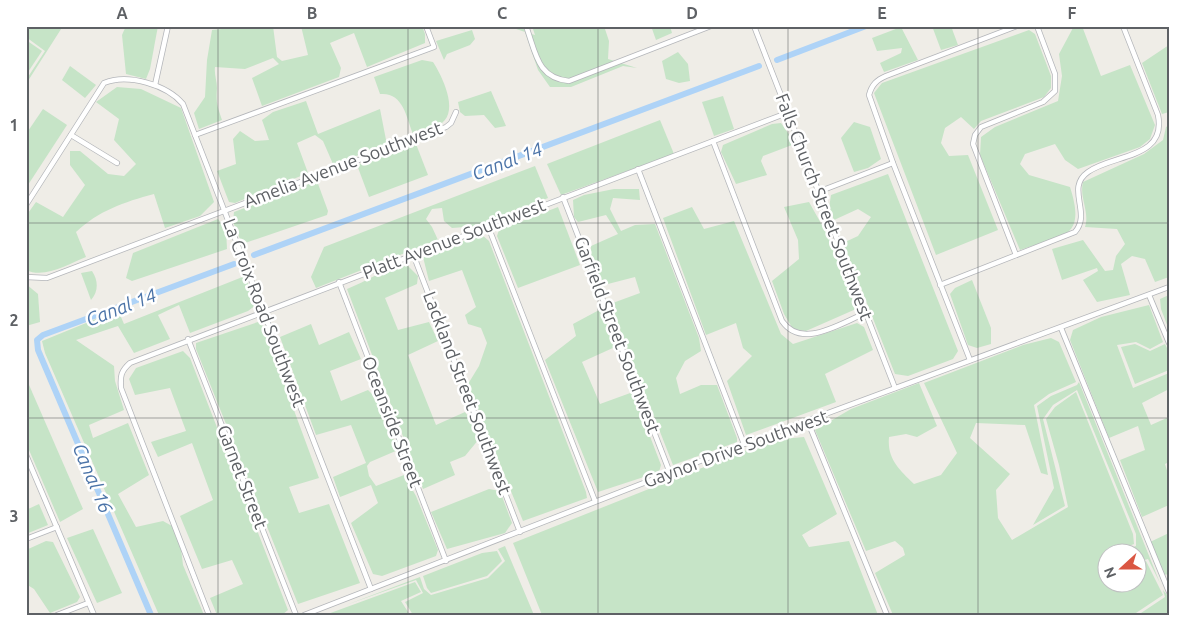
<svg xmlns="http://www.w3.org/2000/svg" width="1195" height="641" viewBox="0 0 1195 641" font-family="Ubuntu,sans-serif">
<rect width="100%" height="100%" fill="#efede7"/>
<g fill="#c6e4c7">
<path d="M26,26H63L26,84V80L45,51L26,37Z"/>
<path d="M126,26H158L150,69L146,79L126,74L122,35Z"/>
<path d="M251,26H273L277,57L282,61L308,55L301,26H422L425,34V43L367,67L354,33L330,43L341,68L339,77L262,106L252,78L279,64L273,58L245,69L215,67C214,74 217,81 217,88C216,103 217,105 222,120L199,129L194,113L205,97L207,60L212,30Z"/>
<path d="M507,26H523L525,32L535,35L532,26H604L609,41L608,59L637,68L623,66L571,87H550L538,70L525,32Z"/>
<path d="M651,26H670L672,33L656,40Z"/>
<path d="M932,26H951L958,45L941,50Z"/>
<path d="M1074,26H1082L1101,76L1130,65L1155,125L1150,139L1140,147L1078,169L1065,160L1055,144L1025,154L1020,164L1029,175L1070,187C1087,240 1062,235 1020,250L980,155L981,137L995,127L1058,101L1062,76L1059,54Z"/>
<path d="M901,27L918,60L884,72L880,63L901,53L902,48L877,51L872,38Z"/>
<path d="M472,30L475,39L470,45L447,54L444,60L436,41Z"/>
<path d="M1029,30L1035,34L1051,76V88L1044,97L981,121L974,129L961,117L945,128L941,143L949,156L968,155L998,230L936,255L874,93L882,83Z"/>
<path d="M26,40L42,51L26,75Z"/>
<path d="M1169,45V112L1162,114L1142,63Z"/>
<path d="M678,52L688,64L690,81L679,83L666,79L662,61Z"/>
<path d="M422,60L433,62C442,76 459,110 442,123C435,128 421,131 413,134C406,116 403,92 380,94L374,77Z"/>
<path d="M70,66L96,85L85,98L62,80Z"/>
<path d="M117,87L141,89L181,108L214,202L200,216L165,228L154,194C124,202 98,211 76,232L86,257C68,264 45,279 26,270V216L36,202L63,217L85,185L70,165V151H80L108,174L124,176L136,164L114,140L119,119L96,102Z"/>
<path d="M491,91L506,126L495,128L484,115L465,116L460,112L458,102Z"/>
<path d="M723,96L734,129L714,136L702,102Z"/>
<path d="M306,101L318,134L380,109L387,145L333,164L323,141L315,135L297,143L308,173L235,203L229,202L217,171L236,164L233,139L240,131L255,141L269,140L262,120L273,112Z"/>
<path d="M43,109L67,125L26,188V134Z"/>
<path d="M660,120L674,154L561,195L547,164Z"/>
<path d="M854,122L870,127L881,159L868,168L854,172L841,138Z"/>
<path d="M781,123L791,137L792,145L763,156L761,161L767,175L736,184L721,152L723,145L772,124Z"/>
<path d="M1169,125V277L1155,282L1145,259L1132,256L1121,264L1130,295L1097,302L1083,280L1098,271L1097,268L1062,280L1052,249L1083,240L1105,271L1113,270L1116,256L1125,244L1117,229L1085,227C1090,212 1079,197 1083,182L1144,154L1163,140L1166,127Z"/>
<path d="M416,144L428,175L369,197L357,165Z"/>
<path d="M535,166L548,198L478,226L452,228L444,221L442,208L432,209L426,219L432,227L438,240L316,288L311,277L324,247Z"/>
<path d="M888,174L958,351L953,359L908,376L895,374L843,243L858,236L871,217L858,209L834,220L829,208L831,195Z"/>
<path d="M317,181L328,211L327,215L242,244L233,222L234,212Z"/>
<path d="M614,189H639L640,200L613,198L610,209L621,231L635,225L655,224L699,338L701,351L685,361L676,378L680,394L701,385H717L737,438V442L673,465L610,304L640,293L635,277L604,285L591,258V246L618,234L606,215L578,222L574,217L573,200L584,195Z"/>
<path d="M809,202L832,243L856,309L806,331L793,329L784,314L772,281L799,259L798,240L784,207Z"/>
<path d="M558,207L580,265L518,288L497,236L499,230Z"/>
<path d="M692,207L704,229L734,221L781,334L793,344L857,323L864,327L873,350L825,374L836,402L746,435L727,381L752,356L743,348L736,323L706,335L663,218Z"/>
<path d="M218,219L226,229L227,249L132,281L126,278L133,253Z"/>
<path d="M481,234L489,241L586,492L587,498L523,521L468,384L479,366L487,343L481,328L468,324L465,315L476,307L462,270L429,281L423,257Z"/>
<path d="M405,263L418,276L417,284L385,298L398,330L429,322L438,341L408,355L436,425L465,412L475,426L479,439L465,456L450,462L455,475L423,489L347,289C367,281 385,269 405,263Z"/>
<path d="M92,271C98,280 99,291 91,300L81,273Z"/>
<path d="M245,276L256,305L248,311L190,333L179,305L158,315L170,339L134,353L118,326L76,340L114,366L115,381L124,410L89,425L93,438L128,423L149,475L118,494L136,527L163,521L172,526L181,549L183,565L204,615H159L45,353L42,341L118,310L124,324Z"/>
<path d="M972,280L991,328V344L977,348L968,345L950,294L955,288Z"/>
<path d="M26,284L38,294L40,322L26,326Z"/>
<path d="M1169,295V330L1161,309L1160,299Z"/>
<path d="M1149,305L1163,342L1150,349L1136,342L1117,345L1133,388L1169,373V389L1142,403L1151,425L1169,417V462L1165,464L1169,477V505L1142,517L1120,460L1145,450L1138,426L1109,438L1070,340L1073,330L1101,317Z"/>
<path d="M601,309L615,347L582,362L600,404L633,392L661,465L659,472L598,492L545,360L576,336L573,324Z"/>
<path d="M261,321L319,478L289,487L299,513L329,504L360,583L298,604L196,349V343Z"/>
<path d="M311,324L319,345L349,332L361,359L330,371L341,401L368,390L376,398L398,450L370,462L367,466L369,476L376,486L404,475L416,496L438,550L436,556L382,576L373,574L351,523L378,503L371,485L340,497L333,477L366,463L351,425L316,435L280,337Z"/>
<path d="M1051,338L1059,342L1076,382L1049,394L1034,405L1048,475L1041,473L1025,425L976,423L970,438L1010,474L996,490L998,518L1012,540L1068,507L1059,465L1046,419L1055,407L1076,392L1133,534L1134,544L1108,554L1105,558L1107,565L1108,584H1138V565L1146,561L1163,595L1133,615H893L875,573L905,555L903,548L895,541L866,551L815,430L851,409L919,383L937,426L917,437L906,434L889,437C887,459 899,469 914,484L941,475L957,453L924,383L1023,345Z"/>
<path d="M1135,344L1150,351L1165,344L1169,352V370L1135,384L1121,347Z"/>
<path d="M183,351L190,358L288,610L282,615H217L210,598L243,584L232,560L202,569L180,516L213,500L192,443L158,457L151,442L186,431L170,388L135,395L129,379L136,368Z"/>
<path d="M26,378L83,509L60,522L26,443Z"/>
<path d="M1079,382L1160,583L1148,559L1138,562V554L1114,553L1136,546V534L1077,390L1053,405L1043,419L1065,506L1033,525L1054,488L1037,406L1051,396L1077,385Z"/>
<path d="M804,437L837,514L802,535L809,547L849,541L878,615H542L513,543L772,440Z"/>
<path d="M489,489L500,491L512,523L505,533L447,549L431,512Z"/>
<path d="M39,504L48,525L26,534V510Z"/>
<path d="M93,529L122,593L97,603L67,538Z"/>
<path d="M1169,533V574L1164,575L1150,542Z"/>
<path d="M46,541L53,542L80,597L77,602L50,613L34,589L26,584V550Z"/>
<path d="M505,546L534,615H413L405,602L423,593L416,580L346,605L420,577L424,589L431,595L488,578L505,561L498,549Z"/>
<path d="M497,551L502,561L487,576L431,593L427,588L423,576L482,553Z"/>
<path d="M415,582L421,592L401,601L410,615H325Z"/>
<path d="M1163,590L1169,597V615H1138L1165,597Z"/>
</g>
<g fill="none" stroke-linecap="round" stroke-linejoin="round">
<g stroke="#aed3f7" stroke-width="6">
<path d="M777,60L866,26"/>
<path d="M254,255L759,66"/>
<path d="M151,615L38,350L37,340L43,335L234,264"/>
</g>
<defs>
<g id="street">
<path d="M526,26C536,53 537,78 569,81L711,26"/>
<path d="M754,26L895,388"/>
<path d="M155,85L168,26"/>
<path d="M71,135L117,163"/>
<path d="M195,135L434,47L426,26"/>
<path d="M713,141L782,321C802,350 840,323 866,313"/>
<path d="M638,169L744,444"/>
<path d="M818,192L893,163"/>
<path d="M563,197L670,473"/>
<path d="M26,205L104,83C128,73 167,85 183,104L371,589"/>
<path d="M488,226L595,501"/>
<path d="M413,254L520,532"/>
<path d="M1016,255L973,144L975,135L981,127L1043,102L1055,91V74L1037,26"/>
<path d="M26,277L47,278L446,127L451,123L456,112"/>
<path d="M339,282L446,561"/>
<path d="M940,285L1075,232C1092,213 1065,188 1088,172C1113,154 1167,159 1158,115L1123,26"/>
<path d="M1149,295L1169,343"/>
<path d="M1061,328L1169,592"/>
<path d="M188,339L296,615"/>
<path d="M970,360L893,163L869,95C872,84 877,80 886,76L1017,26"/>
<path d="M808,422L887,615"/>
<path d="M26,455L94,615"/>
<path d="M26,539L57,527"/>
<path d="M57,615L88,603"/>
<path d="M209,615L121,388C120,376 121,371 130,363L787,113"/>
<path d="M304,615L744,444L1169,287"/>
</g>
</defs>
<use href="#street" stroke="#b4b6ba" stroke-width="6"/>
<use href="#street" stroke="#fff" stroke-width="4.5"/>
</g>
<path fill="none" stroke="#5e6165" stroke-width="1" stroke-opacity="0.55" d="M218,26V615M408,26V615M598,26V615M788,26V615M978,26V615M26,223H1169M26,418H1169"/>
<g text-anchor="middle" stroke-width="5" stroke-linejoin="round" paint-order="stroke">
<g font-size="18" fill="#5e6165" stroke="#fff">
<text transform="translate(343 165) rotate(-21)" y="6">Amelia Avenue Southwest</text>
<text transform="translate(824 207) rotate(69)" y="6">Falls Church Street Southwest</text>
<text transform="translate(454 239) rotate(-21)" y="6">Platt Avenue Southwest</text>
<text transform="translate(264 313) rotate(69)" y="6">La Croix Road Southwest</text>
<text transform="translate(617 335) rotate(69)" y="6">Garfield Street Southwest</text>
<text transform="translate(467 393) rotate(69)" y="6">Lackland Street Southwest</text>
<text transform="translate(392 422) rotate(69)" y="6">Oceanside Street</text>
<text transform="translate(736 449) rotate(-20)" y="6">Gaynor Drive Southwest</text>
<text transform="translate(242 477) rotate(69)" y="6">Garnet Street</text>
</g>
<g font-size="19" font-style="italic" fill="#4c74a8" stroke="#fff">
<text transform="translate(507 161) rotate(-21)" y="7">Canal 14</text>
<text transform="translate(121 307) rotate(-21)" y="7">Canal 14</text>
<text transform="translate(93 478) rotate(67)" y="7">Canal 16</text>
</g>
</g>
<rect width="1195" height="641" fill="none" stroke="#ffffff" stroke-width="55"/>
<g transform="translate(1122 568) rotate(249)"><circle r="24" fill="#ffffff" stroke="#bfc0c1"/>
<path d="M0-4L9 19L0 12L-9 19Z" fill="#da5642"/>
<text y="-8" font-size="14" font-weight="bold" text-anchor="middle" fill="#5e6165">N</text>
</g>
<rect x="28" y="28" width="1140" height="586" fill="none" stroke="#5e6165" stroke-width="2"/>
<g font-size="16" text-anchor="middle" font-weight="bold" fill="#5e6165">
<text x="122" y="19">A</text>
<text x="312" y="19">B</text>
<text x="502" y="19">C</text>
<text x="692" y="19">D</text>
<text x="882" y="19">E</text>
<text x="1072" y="19">F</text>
<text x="14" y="131">1</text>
<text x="14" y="326">2</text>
<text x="14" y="522">3</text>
</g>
</svg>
